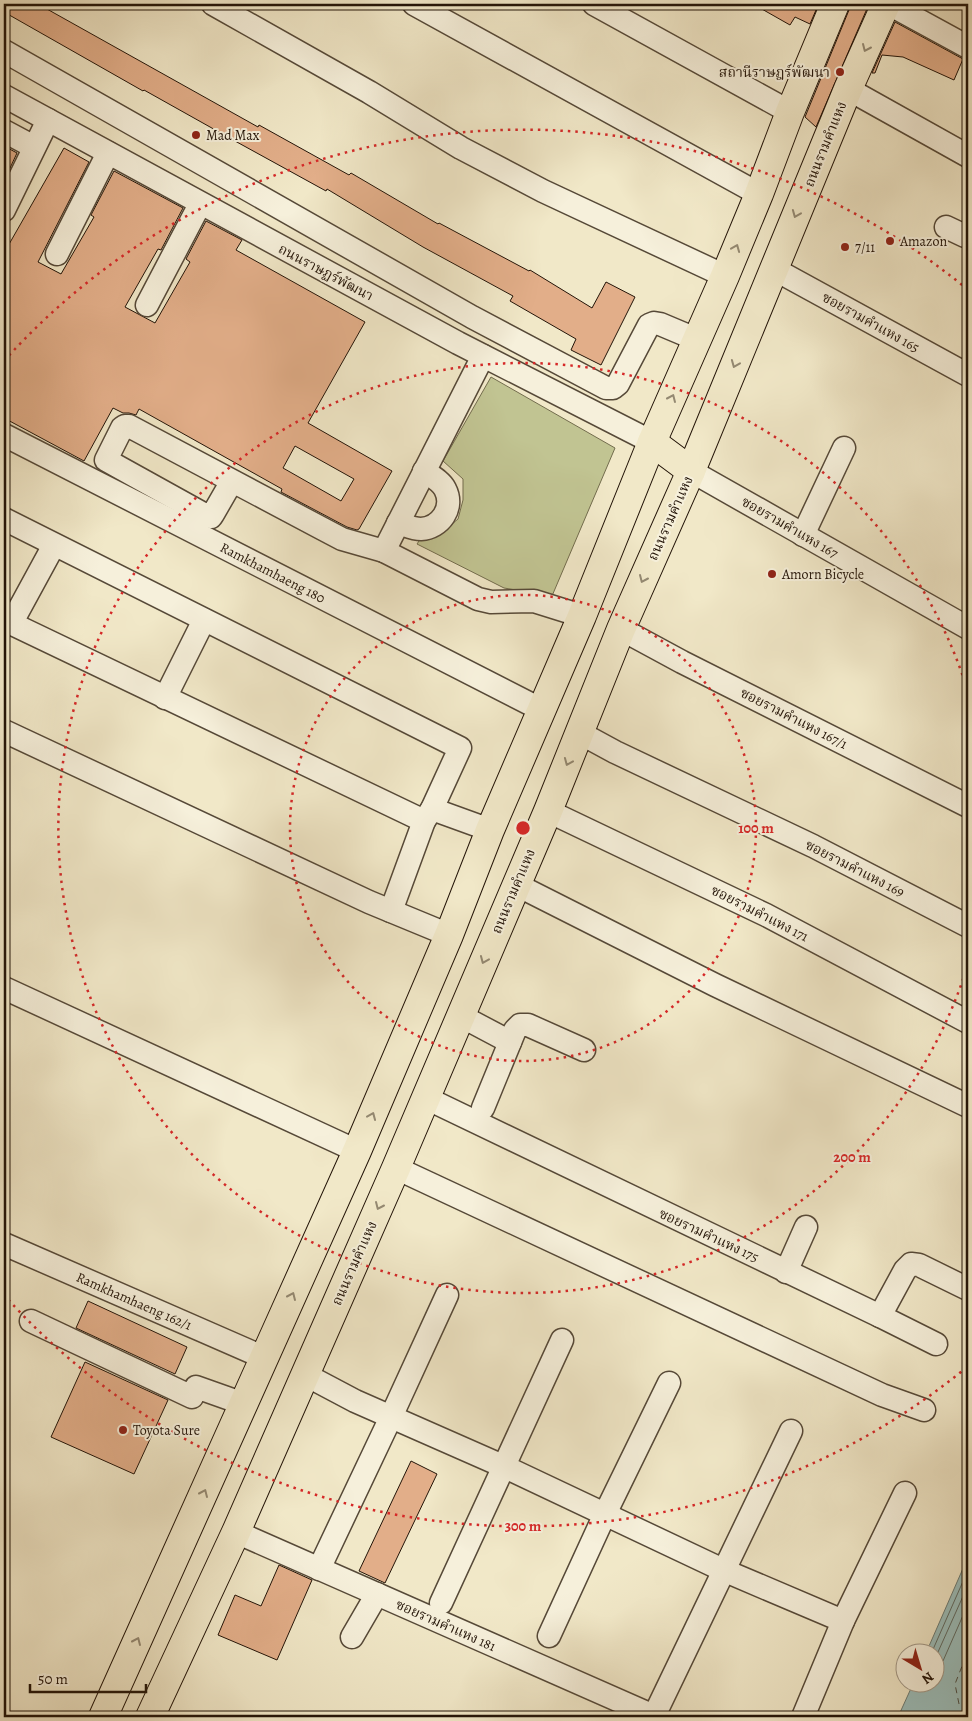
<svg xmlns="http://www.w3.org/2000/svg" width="972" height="1721" viewBox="0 0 972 1721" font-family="Alegreya,'Noto Serif Thai',serif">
<rect width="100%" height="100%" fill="#f1e8c8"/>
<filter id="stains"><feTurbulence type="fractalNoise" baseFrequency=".004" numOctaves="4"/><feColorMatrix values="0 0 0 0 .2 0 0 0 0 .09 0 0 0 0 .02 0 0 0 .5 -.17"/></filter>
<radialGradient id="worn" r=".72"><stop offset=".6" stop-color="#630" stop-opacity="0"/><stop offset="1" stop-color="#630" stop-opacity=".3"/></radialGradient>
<path fill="#c1c492" stroke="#726c4d" d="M491,377L615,448L552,596L504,588L417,544L421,538L436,537L458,519L463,500V479L443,461Z"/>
<path fill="#9cbfbc" stroke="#6c7b74" d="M968,1557L967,1717H898L913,1684H934V1654L926,1653Z"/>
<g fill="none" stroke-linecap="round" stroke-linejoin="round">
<g stroke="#606a62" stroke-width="1">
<path d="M931,1654L968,1570"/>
<path d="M934,1661L968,1585"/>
<path d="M934,1670L943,1661L968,1604"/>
</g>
<path stroke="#4d5047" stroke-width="1" stroke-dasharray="6 5" stroke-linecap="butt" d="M959,1704L955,1684L968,1651"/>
</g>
<g fill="#e2ae89" stroke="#231408" fill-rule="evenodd">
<path d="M4,4H38L258,127L259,125L349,175L351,173L438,224L439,223L529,271L530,270L592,308L606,282L635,297L601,365L571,350L576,339L510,301L513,296L423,247L327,189L326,191L235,141L144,90L143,91L4,12Z"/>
<path d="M753,4H804L816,10L810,24L795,17L790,25Z"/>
<path d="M850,4H869L816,127L805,117L849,10Z"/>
<path d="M895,22L963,59L954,80L903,57L882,55L875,73H872Z"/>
<path d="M4,146L17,153L4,181Z"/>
<path d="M64,148L89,162L38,262L61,274L94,217L91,215L114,171L183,208L161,250L158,249L125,307L155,323L190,262L186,259L206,221L242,240L236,250L365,322L308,423L392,471L359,529L357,530L347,527L281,492L282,489L139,409L136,415L129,413H123L113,408L84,461L4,418V244L8,246ZM295,446L354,479L341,501L283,468Z"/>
<path d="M88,1301L187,1347L175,1374L76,1328Z"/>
<path d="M85,1362L168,1400L134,1474L51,1437Z"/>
<path d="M411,1461L437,1474L385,1583L359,1571Z"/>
<path d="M279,1565L312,1580L277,1660L218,1635L235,1595L261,1606Z"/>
</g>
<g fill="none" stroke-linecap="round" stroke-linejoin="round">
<defs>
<g id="minor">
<path d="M213,4L369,92L461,148L543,191L725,276"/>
<path d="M414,4L759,194"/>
<path d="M594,4L790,112"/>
<path d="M889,4L968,47"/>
<path d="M4,51L472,317L606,388H613L618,384L649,325L654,323L660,324L698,340"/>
<path d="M848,89L968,156"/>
<path d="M4,96L458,343L652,442"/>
<path d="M4,131L34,147"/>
<path d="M4,210L48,120"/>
<path d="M946,227L965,236L968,234"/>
<path d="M57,254L108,153"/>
<path d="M774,269L968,375"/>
<path d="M147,305L200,204"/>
<path id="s1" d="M4,435L542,710"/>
<path d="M691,471L968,628"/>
<path d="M232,481L213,514L211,517L207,516L106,460L122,428L125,426H129L323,529L342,539L384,551L478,599L491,602L534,601L582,616"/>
<path d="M4,519L460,748L432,809L424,821"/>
<path d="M398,523C405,525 413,529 421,529C440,528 455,508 445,489C441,481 431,476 424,471"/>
<path d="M803,535L844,448"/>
<path d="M384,551L483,356"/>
<path d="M4,620L424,821L391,911"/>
<path d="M11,624L54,545"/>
<path d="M621,629L682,662L968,806"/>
<path d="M165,698L204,620"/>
<path d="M4,731L369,902L449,935"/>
<path d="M580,733L615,752L813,846L968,926"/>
<path d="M432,809L490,830"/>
<path d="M548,811L766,915L968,1022"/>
<path d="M515,884L715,985L968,1106"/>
<path d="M4,988L357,1151"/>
<path d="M461,1016L510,1042"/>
<path d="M426,1098L880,1316L905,1270L911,1264L919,1265L968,1289"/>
<path d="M483,1108L515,1030L520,1025H528L584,1050"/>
<path d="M396,1168L882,1395L924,1410"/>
<path id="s2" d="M4,1244L265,1358"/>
<path d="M786,1272L806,1227"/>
<path d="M880,1316L936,1344"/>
<path d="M31,1321L192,1397L196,1387L244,1404"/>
<path d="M304,1374L355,1401L505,1467L723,1570L843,1621"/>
<path d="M236,1532L656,1717"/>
<path d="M319,1569L391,1417L447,1295"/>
<path d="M441,1603L562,1340"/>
<path d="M549,1636L605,1514L669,1383"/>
<path d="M352,1637L377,1594"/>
<path d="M654,1716L791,1431"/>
<path d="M803,1717L843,1621L905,1493"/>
</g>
<g id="major">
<path d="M652,442L691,471"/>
<path d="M103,1717L357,1151L449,935L490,830L582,616L652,442L725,276L759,194L790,112L835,4"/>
<path d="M150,1717L236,1532L396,1168L548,811L621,629L691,471L848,89L886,4"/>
</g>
</defs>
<use href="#minor" stroke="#564938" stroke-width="25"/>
<use href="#major" stroke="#231408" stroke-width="30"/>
<use href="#minor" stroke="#f6f0db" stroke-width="22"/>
<use href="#major" stroke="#f1e8c8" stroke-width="28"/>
</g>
<defs><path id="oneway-chevron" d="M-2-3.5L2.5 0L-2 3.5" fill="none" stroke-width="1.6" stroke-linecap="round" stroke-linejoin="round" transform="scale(1.25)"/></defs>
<g stroke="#948972">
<use href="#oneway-chevron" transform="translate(866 48) rotate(114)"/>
<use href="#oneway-chevron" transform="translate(796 214) rotate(112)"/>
<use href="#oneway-chevron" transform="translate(736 248) rotate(-68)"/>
<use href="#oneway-chevron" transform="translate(735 364) rotate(112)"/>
<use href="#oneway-chevron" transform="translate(672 398) rotate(-66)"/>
<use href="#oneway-chevron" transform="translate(643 579) rotate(114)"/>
<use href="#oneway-chevron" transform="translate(568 762) rotate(113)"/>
<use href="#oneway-chevron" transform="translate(484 960) rotate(113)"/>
<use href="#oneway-chevron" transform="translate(372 1116) rotate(-67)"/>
<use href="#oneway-chevron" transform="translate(379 1206) rotate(114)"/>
<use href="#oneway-chevron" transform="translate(292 1296) rotate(-66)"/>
<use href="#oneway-chevron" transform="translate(204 1493) rotate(-66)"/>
<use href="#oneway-chevron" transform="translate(137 1641) rotate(-66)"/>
</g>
<g fill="none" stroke="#d62828" stroke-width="2.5" stroke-dasharray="2.5 5">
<circle cx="523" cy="828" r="233"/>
<path d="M968 964A465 465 0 1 1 968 692"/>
<path d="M967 1367A698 698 0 0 1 4 1295M4 361A698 698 0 0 1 967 289"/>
</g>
<g fill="#8f2418" stroke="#f6f0db" stroke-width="2">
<circle cx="840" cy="72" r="5"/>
<circle cx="196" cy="135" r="5"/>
<circle cx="890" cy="241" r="5"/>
<circle cx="845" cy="247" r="5"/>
<circle cx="772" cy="574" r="5"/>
<circle cx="123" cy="1430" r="5"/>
</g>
<g text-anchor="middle" stroke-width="4" stroke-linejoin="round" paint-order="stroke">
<g font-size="14" fill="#231408" stroke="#f6f0db" text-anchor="start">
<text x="830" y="77" text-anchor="end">สถานีราษฎร์พัฒนา</text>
<text x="206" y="140">Mad Max</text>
<text x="900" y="246">Amazon</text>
<text x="855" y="252">7/11</text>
<text x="782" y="579">Amorn Bicycle</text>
<text x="133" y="1435">Toyota Sure</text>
</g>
<g font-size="14" fill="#231408" stroke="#f6f0db">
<text transform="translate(825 144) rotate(-68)" y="5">ถนนรามคำแหง</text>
<text transform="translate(326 272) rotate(28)" y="5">ถนนราษฏร์พัฒนา</text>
<text transform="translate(871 322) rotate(29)" y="5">ซอยรามคำแหง 165</text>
<text transform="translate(670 518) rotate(-66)" y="5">ถนนรามคำแหง</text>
<text transform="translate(790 527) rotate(30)" y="5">ซอยรามคำแหง 167</text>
<text dy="5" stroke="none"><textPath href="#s1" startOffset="302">Ramkhamhaeng 180</textPath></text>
<text transform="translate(794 718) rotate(27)" y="5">ซอยรามคำแหง 167/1</text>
<text transform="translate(855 868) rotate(27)" y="5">ซอยรามคำแหง 169</text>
<text transform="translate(513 891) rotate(-67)" y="5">ถนนรามคำแหง</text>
<text transform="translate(760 913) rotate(27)" y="5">ซอยรามคำแหง 171</text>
<text transform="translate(709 1235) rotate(25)" y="5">ซอยรามคำแหง 175</text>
<text transform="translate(354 1263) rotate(-66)" y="5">ถนนรามคำแหง</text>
<text dy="5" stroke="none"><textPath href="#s2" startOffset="142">Ramkhamhaeng 162/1</textPath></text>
<text transform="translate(446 1625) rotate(24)" y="5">ซอยรามคำแหง 181</text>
</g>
</g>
<circle cx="523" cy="828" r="8" fill="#d62828" stroke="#f6f0db" stroke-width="2.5"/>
<g font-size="15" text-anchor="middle" font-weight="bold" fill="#d62828" stroke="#f6f0db" stroke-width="4" stroke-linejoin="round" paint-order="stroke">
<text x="756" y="833">100 m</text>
<text x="852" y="1162">200 m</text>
<text x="523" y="1531">300 m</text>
</g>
<rect width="972" height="1721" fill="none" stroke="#f1e8c8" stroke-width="20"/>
<rect x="5" y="5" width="962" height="1711" fill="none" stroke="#231408" stroke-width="2.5"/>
<rect x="10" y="10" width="952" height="1701" fill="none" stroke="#231408"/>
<g transform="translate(920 1668) rotate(142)"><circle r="24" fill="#f6f0db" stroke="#a29887"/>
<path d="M0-4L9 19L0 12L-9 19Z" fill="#8f2418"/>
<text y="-8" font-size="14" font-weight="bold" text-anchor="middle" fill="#231408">N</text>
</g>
<path d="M30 1684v8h116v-8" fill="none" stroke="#231408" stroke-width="2.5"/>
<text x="38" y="1684" font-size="15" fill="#231408" stroke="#f6f0db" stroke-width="4" paint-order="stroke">50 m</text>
<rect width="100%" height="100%" filter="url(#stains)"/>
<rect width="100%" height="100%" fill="url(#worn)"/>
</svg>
